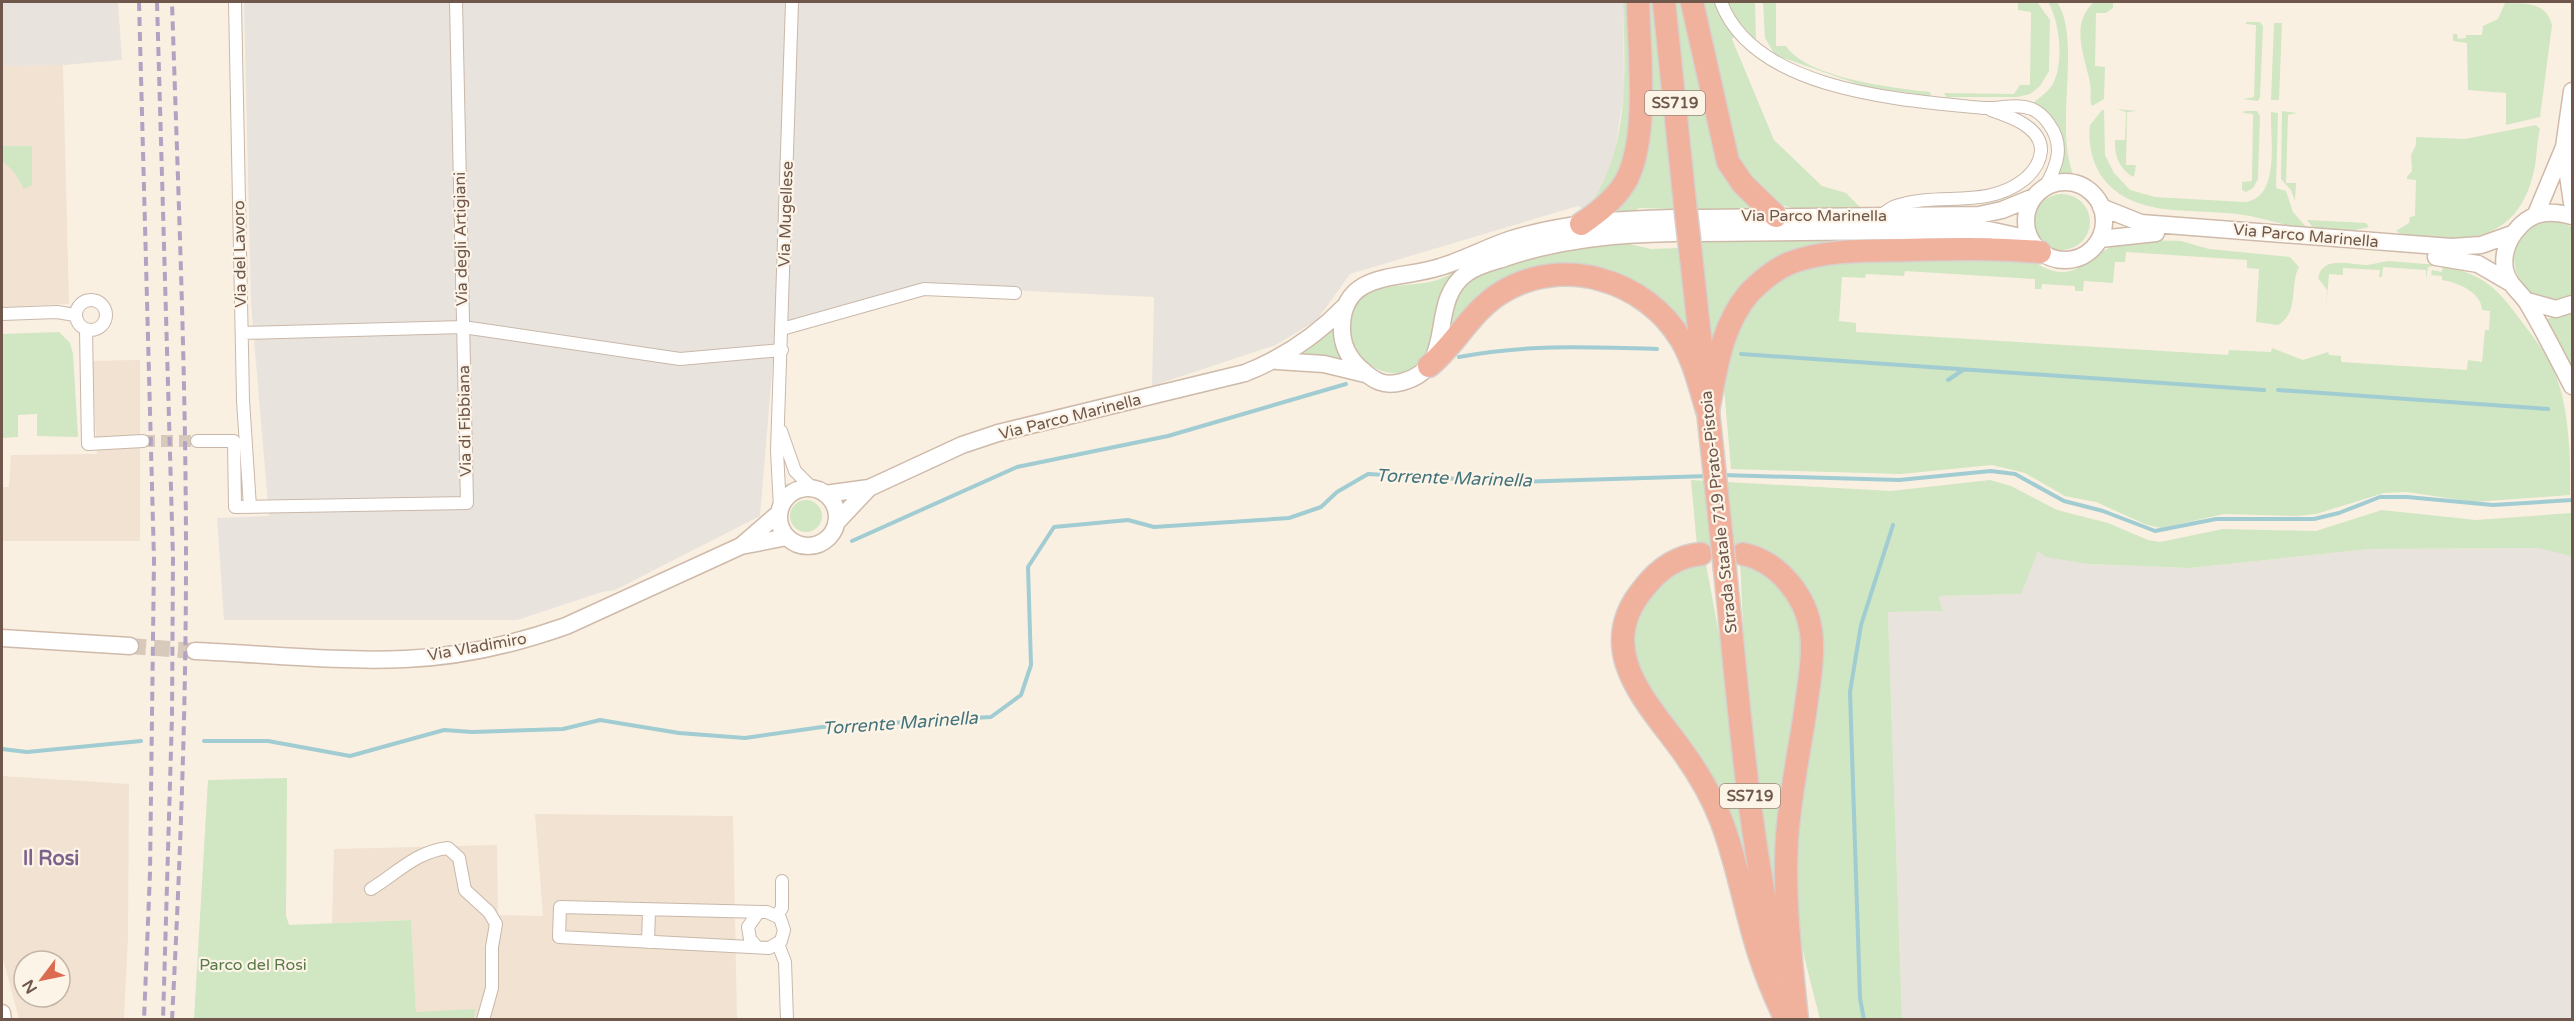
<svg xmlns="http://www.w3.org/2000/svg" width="2574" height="1021" font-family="'Varela Round',sans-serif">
<rect width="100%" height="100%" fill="#faf0e2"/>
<path fill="#f1e2d1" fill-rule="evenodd" d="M63,65l6,239 -67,3v-241z
M140,360v181h-138v-54h7l2,-32 86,-1 -5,-93z
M2,776l127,8 -1,154 -4,81h-105l-17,-64zM24,961h36v36h-36z
M535,814l198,2 4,203 -263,1 2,-10 -60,2 -5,-92 -79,3 2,-74 163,-4 1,70 45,1z"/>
<path fill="#e9e3dd" d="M2,2h116l4,58 -59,5 -61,1z
M244,2h1379l1,90 -11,72 -10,21 -17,26 -8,-5 -228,68 -33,46 -41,25 -124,41 2,-89 -236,-11 -142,39 -16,191 -145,74 -13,2 -85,28h-293l-7,-102 52,-2 -18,-212z
M2538,548l34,2v469h-670l-14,-407 55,-1 -6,-15 83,-2 18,-43 50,13 102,4 180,-19z"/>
<path fill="#d1e6c2" d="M1623,2h8l2,116 -17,68 -30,25c45,-61 39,-138 37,-209z
M1643,2h11l20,207 -35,-1 -7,4 -24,2 13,-15z
M1675,2h10l68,207 -55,3z
M1697,2h17l10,22 10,12 -2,3 42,101 48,46 24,7 14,14 -60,3 -18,-5 -15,-8 -34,-34z
M1727,2h28l1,39 -18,-20z
M1763,2h13v44h10c21,32 107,42 144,46l1,4 -65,-9 -91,-32 -10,-17z
M2018,2h19l13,18 -1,51 -9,15 -10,8 -13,3h-71l-2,-4 70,1 6,-9h10l1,-73 -13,-2z
M2048,2h9c25,38 -3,122 16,172l-16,-1 -8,-58 -16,-12c7,-6 15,-11 20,-19 11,-22 7,-62 -5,-82z
M2094,2h19v6l-7,5h-10l-1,53 10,1 -1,32 -12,7c-3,-7 0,-15 -2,-23 -5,-27 -21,-58 4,-81z
M2505,3c20,1 41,-2 47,22l-12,92 -34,8v-32l-38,-3 -1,-47 -14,-2v-7h4l1,5 8,-1v-3h16l1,-9 15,-7z
M2246,22h14l3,4 -3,71 -2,4 -15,-2 11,-2 2,-72 -10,-1z
M2274,23h8l-3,77h-8z
M2117,109l20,2 -10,1 -1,53h10l-2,12c-14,-7 -20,-21 -19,-37h10l1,-28z
M2102,110h2l1,45 9,18 16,17 25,7 89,5c37,-3 26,-63 27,-90l7,1 -2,75 10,3 7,21 16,18c-24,-4 -47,-13 -72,-16 -48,-6 -107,5 -137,-40 -9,-15 -12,-33 -10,-49z
M2244,111h13l3,5 -2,63 -5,9 -7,4 -4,-2v-8l10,-1 1,-67 -10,-1z
M2282,111l15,2 -9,2 -2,68h10l-1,18 -4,-11 -10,-11z
M2536,125l4,4c-3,12 -3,24 -5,37 -9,47 -35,74 -85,72 -17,0 -40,1 -54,-7l13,-8 1,-6 5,-1 1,-36 -9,-1v-2l5,-6 -1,-16 5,-10v-8l49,2z
M2,146h30v39l-8,4 -10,-17 -12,-12z
M2034 222a28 28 0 1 1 56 0a28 28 0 1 1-56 0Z
M2307,220l59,3 3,4 -28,6 -26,-3z
M2556,221l16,6v67c-51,33 -92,-68 -16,-73z
M1878,239l-68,12 -96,86 -3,-2 -10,-93z
M2146,240l35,1 28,8 81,8 9,10c-10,18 1,45 -21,58l-22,-3 3,-53 -12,-1v-8l-121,-8 -1,10h-10l-2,21 -29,-2 -1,10h-8v-5l-33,-2 -1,5h-6v-10l-130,-8 -1,5 -38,-2 -1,4 -23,-1 -3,44 17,2v9l372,23 1,-5 42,2 1,-4 31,12 25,-8 1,3 12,1v6l126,8 1,-10 14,2 3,-32h4l1,-19 -8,-1c0,-17 -24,-28 -40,-30v-4l-11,-1 1,-5 10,2 1,-6c42,9 54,22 79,56 13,17 26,34 34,54 13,33 15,83 14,119l-96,7 -67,-10 -23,1 -68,21 -20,2 -72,-2 -63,14 -14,-3 -51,-23 -31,-6 -40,-23 -33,-8 -91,9 -170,-5 -8,-93 6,-36 35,-52 53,-26 212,-3c47,31 51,-1 89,-15 9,-3 19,-3 28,-4z
M1621,242l30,7 29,-1 9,83 -119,-64 -117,62 -6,-1 6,-27 17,-22 11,-6 62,-19z
M2388,261l51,4 -11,2 -2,13v-10l-43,-3 -1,10h-3l1,-7 -37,-2v7l-14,-1 -3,34 1,-18 -9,-12c5,-24 33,-12 50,-13 7,-1 13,-3 20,-4z
M1463,267c-8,11 -18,22 -24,33 -12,25 3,69 -41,73 -35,3 -67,-45 -38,-73 18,-18 51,-13 74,-19 11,-3 20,-9 29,-14z
M2572,314v58l-26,-53z
M1336,321l10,42 -55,-7z
M59,332l11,11 3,11 5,83 -41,-1v-22l-19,1v22l-16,1v-104z
M1691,480l200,11 99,-11 21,6 46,24 51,13 40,17 12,2 63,-13 93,2 66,-21 94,10 95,-7 1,43 -34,-8 -168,1 -180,19 -102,-4 -42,-7 -8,-6 -17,43 -83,2 5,15 -55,1 14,407h-82c-12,-48 -26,-95 -28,-145l27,-238 -67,-87 -31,-5 -24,2z
M790 516a16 16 0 1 1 32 0a16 16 0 1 1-32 0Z
M1705,559l16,86 38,281 -12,-37 -108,-209 -7,-51 26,-48z
M1740,560l43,27 22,50 -27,275 -17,-102 -16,-144z
M287,778l-1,138 3,9 122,-5 5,92 60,-3 -2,10h-280l14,-239z"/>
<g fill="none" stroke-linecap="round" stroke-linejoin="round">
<path stroke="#a0ccd2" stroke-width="4" d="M1741,354l523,36
M1459,357c66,-13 131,-10 198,-8
M1948,380l15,-10
M2278,390l270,19
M1722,475l177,5 92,-9 24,3 49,27 39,10 52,20 61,-12h98l25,-6 41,-16h27l86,8 79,-5
M852,541l165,-74 151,-31 178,-52
M204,741h64l82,15 94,-26 28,2 91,-3 37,-9 79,13 66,5 77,-11 169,-10 30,-22 10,-30 -3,-98 26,-40 74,-7 26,7 135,-9 32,-11 16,-15 31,-18 145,8 196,-6
M2,749l25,3 114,-11
M1864,1020l-4,-22 -10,-306 11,-67 32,-100"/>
<path stroke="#d7cabc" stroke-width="12" stroke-dasharray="12 6" stroke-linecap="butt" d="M143,441h54"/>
<path stroke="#d7cabc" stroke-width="16" stroke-dasharray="16 8" stroke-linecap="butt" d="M130,646l65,5"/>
<g stroke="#c9b8aa" stroke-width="14">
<path id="street" d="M235,2l8,398 7,107
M1721,2c33,89 181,98 262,106 17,1 32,-5 49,1 7,3 13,9 17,15 16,22 8,42 -4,63
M1880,216c5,-3 10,-8 16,-10 44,-15 90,4 129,-27 8,-7 15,-16 16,-28 1,-24 -32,-35 -50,-41
M76 315a15 15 0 1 1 30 0a15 15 0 1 1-30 0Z
M2,314l55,-2 18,3
M782,329l142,-40 91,4
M86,330l2,114 55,-3
M242,333l221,-6 217,32 102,-9
M781,431l14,40 17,17
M197,441h37l1,66 232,-4 -11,-501
M780,508l-3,-57 15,-449
M371,889c26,-16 46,-38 77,-41l11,10 6,32 24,22 7,12 -4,23v41l-9,32
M560,907l207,5 13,6 4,12 -3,11 -12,7 -210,-11z
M777,915l5,-7v-27
M648,942l1,-31
M778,944l7,18 2,58
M756,946l-6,-7 -2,-12 9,-13"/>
</g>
<g stroke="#cfbaaa" stroke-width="19">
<path id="secondary" d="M2564,147l8,-56
M2026 221a39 39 0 1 1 78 0a39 39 0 1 1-78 0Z
M2101,207l40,16 310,24 30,-2 31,-11
M2536,214l28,-67 8,56
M2572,216c-18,-5 -36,-6 -51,9 -12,12 -19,27 -16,45 4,16 16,22 23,34 16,27 30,55 44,82
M1673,218c-54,1 -109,5 -161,21 -25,8 -48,21 -72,28 -39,13 -96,3 -98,58 -1,18 6,33 19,44 13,12 23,18 41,13 58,-15 23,-79 65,-109 11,-8 25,-11 38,-15 55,-19 112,-24 170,-25
M1699,218l280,-3 23,-5 32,-13
M1701,233l288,-3 41,9
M2100,239l56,-6
M2436,257l42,7 31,18
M2527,301l29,8 16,-5
M1277,361l47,3 41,10
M779 517a29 29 0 1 1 58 0a29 29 0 1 1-58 0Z
M825,494l44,-6 93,-43 36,-12 247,-60c38,-15 71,-37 100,-67
M836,523l33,-35
M741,546l38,-33
M2,638l128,8
M195,651c70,3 141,11 210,8 55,-2 110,-15 161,-33l175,-80 46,-9
M2,1013l1,7"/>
</g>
<g stroke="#d7d0cd" stroke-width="25">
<path id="highway" d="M1664,2l21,202
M1692,2l36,160 15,22 33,32
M1581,224c18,-12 36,-26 46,-45 22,-44 12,-127 11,-177
M1691,256l13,118
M1429,366c26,-21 41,-53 70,-72 61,-40 147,-15 183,47 12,21 18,46 25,69
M1708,411c8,-41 13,-86 42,-119 11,-11 25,-23 40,-29 37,-14 80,-12 118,-13 44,-1 88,-2 132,2
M1701,554c-24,2 -43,16 -57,34 -51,61 2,113 37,161 16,22 30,45 40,71 17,44 24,91 39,136 7,22 16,43 26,64
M1743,554c35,7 63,42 68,77 3,22 -1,46 -4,68 -6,46 -17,93 -20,139 -4,61 4,121 10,182
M1725,570c14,133 23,270 55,401"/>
</g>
<use href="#street" stroke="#fff" stroke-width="12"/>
<use href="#secondary" stroke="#fff" stroke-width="16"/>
<use href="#highway" stroke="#f0b19d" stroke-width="22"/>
<path stroke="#b3a2c2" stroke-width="4" stroke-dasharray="9 6" stroke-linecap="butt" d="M139,2l15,558 -4,313 -6,147
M157,2l16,556 -1,158 -9,304
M172,1020c8,-154 14,-307 14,-461 0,-186 -8,-372 -14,-557"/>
<g stroke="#d7d0cd" stroke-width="25" stroke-linecap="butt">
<path id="highway-bridge" d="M1685,204l6,52
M1708,411l17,159"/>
</g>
<use href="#highway-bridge" stroke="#f0b19d" stroke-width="22"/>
</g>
<g text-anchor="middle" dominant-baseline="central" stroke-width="4.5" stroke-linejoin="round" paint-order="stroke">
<g fill="#fdf4e8" stroke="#9a867a" stroke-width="1.5">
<rect x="1645" y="91" width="60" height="24" rx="4.5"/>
<rect x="1720" y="784" width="60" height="24" rx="4.5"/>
</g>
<g font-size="15" font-weight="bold" fill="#6f574b">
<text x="1675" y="103">SS719</text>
<text x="1750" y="796">SS719</text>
</g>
<g font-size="16" fill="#6f574b" stroke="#fdf4e8">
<text transform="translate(786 214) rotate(-88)">Via Mugellese</text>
<text x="1814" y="216">Via Parco Marinella</text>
<text transform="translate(2306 236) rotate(5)">Via Parco Marinella</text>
<text transform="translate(461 239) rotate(-91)">Via degli Artigiani</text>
<text transform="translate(240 254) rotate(-91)">Via del Lavoro</text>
<text transform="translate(1070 417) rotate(-14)">Via Parco Marinella</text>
<text transform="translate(465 421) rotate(-91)">Via di Fibbiana</text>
<text transform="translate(1719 512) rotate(-96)">Strada Statale 719 Prato-Pistoia</text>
<text transform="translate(477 647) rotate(-10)">Via Vladimiro</text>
</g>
<g font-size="16" fill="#577a47" stroke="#fdf4e8">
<text x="253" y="965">Parco del Rosi</text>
</g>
<g font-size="18" font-style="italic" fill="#43737b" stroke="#fdf4e8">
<text transform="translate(1454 478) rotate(2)">Torrente Marinella</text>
<text transform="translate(900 723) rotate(-4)">Torrente Marinella</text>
</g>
<g font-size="20" font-weight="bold" fill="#7d638c" stroke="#fdf4e8">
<text x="51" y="859">Il Rosi</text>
</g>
</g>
<rect width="2574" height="1021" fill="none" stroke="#6f574b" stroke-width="6"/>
<g transform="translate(42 979) rotate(238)"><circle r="28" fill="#fdf4e8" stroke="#c4b5a9" stroke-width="1.5"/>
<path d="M0-4.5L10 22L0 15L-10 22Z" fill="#db6c50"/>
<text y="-9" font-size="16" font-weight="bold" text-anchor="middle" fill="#6f574b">N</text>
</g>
</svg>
